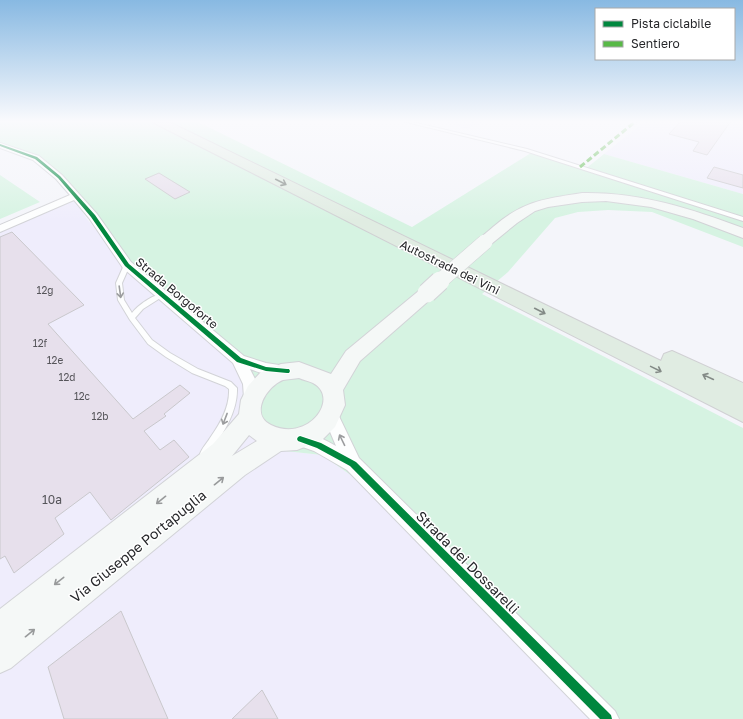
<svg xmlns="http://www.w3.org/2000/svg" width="743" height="719" font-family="'Golos Text',sans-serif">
<rect width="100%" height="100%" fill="#f4f5fa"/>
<path fill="#efedfc" d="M445,121h40l-20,8z
M645,121h98v73l-139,-40z
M74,197l12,21 40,48 88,71 32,45 39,69 37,4 50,35 228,229h-600v-490z"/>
<path fill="#d6f3e2" d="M0,121h196l216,106 119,-74 53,17 20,-16 139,40v53l-91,-35 -44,-2 -30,2 -23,6 -47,54 -26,22 261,134v291h-143l-228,-229 -50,-35 -37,-4 -32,-15 -7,-54 -32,-45 -88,-71 -52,-69 -39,-39 -35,-13z
M0,175l40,27 -40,17z"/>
<path fill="#e7e0ec" stroke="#c9c8cc" d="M681,121h50l-24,34 -14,-4 6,-9 -30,-8z
M714,167l29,8v13l-36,-10z
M159,173l31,19 -15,7 -30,-20z
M12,232l72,73 -36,19 85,95 47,-34 10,8 -26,21 2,2 -22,15 16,19 14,-10 15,17 -78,63 -21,-28 -35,26 9,16 -50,39 -9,-17 -5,3v-322z
M121,611l47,108h-104l-16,-52z
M262,690l16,29h-46z"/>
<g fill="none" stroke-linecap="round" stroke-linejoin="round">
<g stroke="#d2d3d7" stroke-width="2">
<path id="lane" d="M402,121h6l119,28 216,68v4l-218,-70z
M127,263l3,2 -8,18 2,17 8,13c6,-8 23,-20 32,-19l1,1 -22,14 -8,9 17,22 18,13 28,16 33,13 6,6c1,25 -16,49 -30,69l-3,1 -3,-1 -1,-3c2,-6 7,-11 10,-16 10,-14 20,-31 19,-49l-4,-3 -33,-13 -26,-16 -18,-13 -18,-24 -12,-20 -2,-17 8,-18z"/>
</g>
<g stroke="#d2d3d7" stroke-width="2">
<path id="street" d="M0,143l39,13 23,19 35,39 34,48 113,94 22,7 26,4 2,4 -2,4c-13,4 -29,-1 -42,-6 5,10 13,23 7,33l-5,2 -5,-2 -3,-4 -1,-14 -10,-21 -110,-95 -34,-50 -15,-18 -74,32v-7l70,-30 -14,-16 -23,-19 -33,-12z
M331,408l5,2 23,48 256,253 4,8h-29l-243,-249 -33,-19 -20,-7 -2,-5 2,-5c13,-5 31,6 42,12l-13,-31 3,-5z"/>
</g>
<g stroke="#d2d3d7" stroke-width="2">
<path id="secondary" d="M582,193c58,-1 107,15 161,35v10l-50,-19 -42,-12 -45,-6 -24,1 -34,5 -13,4 -18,12 -27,22 -5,2 -5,-2 -3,-3c4,-6 11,-10 16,-15 30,-26 51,-28 89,-34z
M427,287l6,2 3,4 -3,4 -73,64 -17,29 2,15 -10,22 -13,13 -25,10 -16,1 -36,24 -234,193 -11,5v-64l213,-165 26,-30 2,-14 7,-14 12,-13 21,-9 18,-2 32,12 15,-23 75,-62zM299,378c4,2 10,3 14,5 28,15 -5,60 -42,42 -22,-11 -4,-39 12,-45 5,-1 11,-1 16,-2zM249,435l8,6 -25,15z"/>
</g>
<g stroke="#d0d0d3" stroke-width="2">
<path id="highway" d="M152,121h15l494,240 3,-7 8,-3 71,32v39l-589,-299z"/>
</g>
<use href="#lane" fill="#fdfefe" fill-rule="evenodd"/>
<use href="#street" fill="#fdfefe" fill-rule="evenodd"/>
<use href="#secondary" fill="#f5f8f7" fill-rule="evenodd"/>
<use href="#highway" fill="#e0ece2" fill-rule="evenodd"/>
<g stroke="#d2d3d7" stroke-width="16" stroke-linecap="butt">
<path id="secondary-bridge-far1" d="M439,282l46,-40"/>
</g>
<g stroke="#d2d3d7" stroke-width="21" stroke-linecap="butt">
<path id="secondary-bridge" d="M427,293l13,-12"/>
</g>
<use href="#secondary-bridge-far1" stroke="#f5f8f7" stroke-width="15"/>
<use href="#secondary-bridge" stroke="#f5f8f7" stroke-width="19"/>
<path stroke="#58b947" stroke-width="3" stroke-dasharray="6 3" stroke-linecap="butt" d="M580,167l56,-46"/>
<g stroke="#fff" stroke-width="2">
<path id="cycleway" d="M0,144l37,13 23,19 35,39 34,49 112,94 25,9 21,2h2l1,2 -1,2h-2l-21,-2 -29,-9 -112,-96 -34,-49 -33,-39 -23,-19 -35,-13z
M300,436l21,7 35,19 255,253 1,4h-12l-250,-253 -33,-18 -19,-7 -1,-2 1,-2z"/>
</g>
<use href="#cycleway" fill="#00873e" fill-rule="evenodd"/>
</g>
<defs><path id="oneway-shaft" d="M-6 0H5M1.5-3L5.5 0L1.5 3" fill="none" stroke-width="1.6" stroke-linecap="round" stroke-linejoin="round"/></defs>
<g stroke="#838a86">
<use href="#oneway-shaft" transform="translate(281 182) rotate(27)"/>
<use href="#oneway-shaft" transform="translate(540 311) rotate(27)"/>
<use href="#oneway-shaft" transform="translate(656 369) rotate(26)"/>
<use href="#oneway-shaft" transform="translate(708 377) rotate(-155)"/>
</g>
<g stroke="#9c9d9f">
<use href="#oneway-shaft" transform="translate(120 292) rotate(82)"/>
<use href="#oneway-shaft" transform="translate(225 419) rotate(111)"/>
<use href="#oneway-shaft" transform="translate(342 440) rotate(-116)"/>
</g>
<g stroke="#989a9b">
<use href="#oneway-shaft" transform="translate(219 481) rotate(-39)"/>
<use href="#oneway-shaft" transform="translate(161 500) rotate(141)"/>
<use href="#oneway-shaft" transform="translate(59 581) rotate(142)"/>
<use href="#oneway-shaft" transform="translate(30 633) rotate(-39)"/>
</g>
<linearGradient id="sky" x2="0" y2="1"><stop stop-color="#88b9e2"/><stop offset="0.55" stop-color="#fafafd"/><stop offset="1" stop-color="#fafafd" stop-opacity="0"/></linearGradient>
<rect width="743" height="221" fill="url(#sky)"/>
<g text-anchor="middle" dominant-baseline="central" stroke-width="3" stroke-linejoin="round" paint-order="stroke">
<g font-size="10" fill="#56555a">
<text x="45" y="290">12g</text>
<text x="40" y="343">12f</text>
<text x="55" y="360">12e</text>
<text x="67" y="377">12d</text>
<text x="82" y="396">12c</text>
<text x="100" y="416">12b</text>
</g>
<g font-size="12" fill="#26272a" stroke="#fff">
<text transform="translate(450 267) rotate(26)">Autostrada dei Vini</text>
<text transform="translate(177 293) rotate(40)">Strada Borgoforte</text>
</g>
<g font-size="12" fill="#56555a">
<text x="52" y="499">10a</text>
</g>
<g font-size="14" fill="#26272a" stroke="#fff">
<text transform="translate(138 546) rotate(-39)">Via Giuseppe Portapuglia</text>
<text transform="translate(468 562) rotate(45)">Strada dei Dossarelli</text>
</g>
</g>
<rect x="595" y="8" width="140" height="52" fill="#ffffff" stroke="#a8a9aa"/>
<rect x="603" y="21" width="20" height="6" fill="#00873e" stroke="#a8a9aa"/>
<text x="631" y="28" font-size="12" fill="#26272a">Pista ciclabile</text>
<rect x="603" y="41" width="20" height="6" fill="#58b947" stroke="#a8a9aa"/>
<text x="631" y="48" font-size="12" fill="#26272a">Sentiero</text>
</svg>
